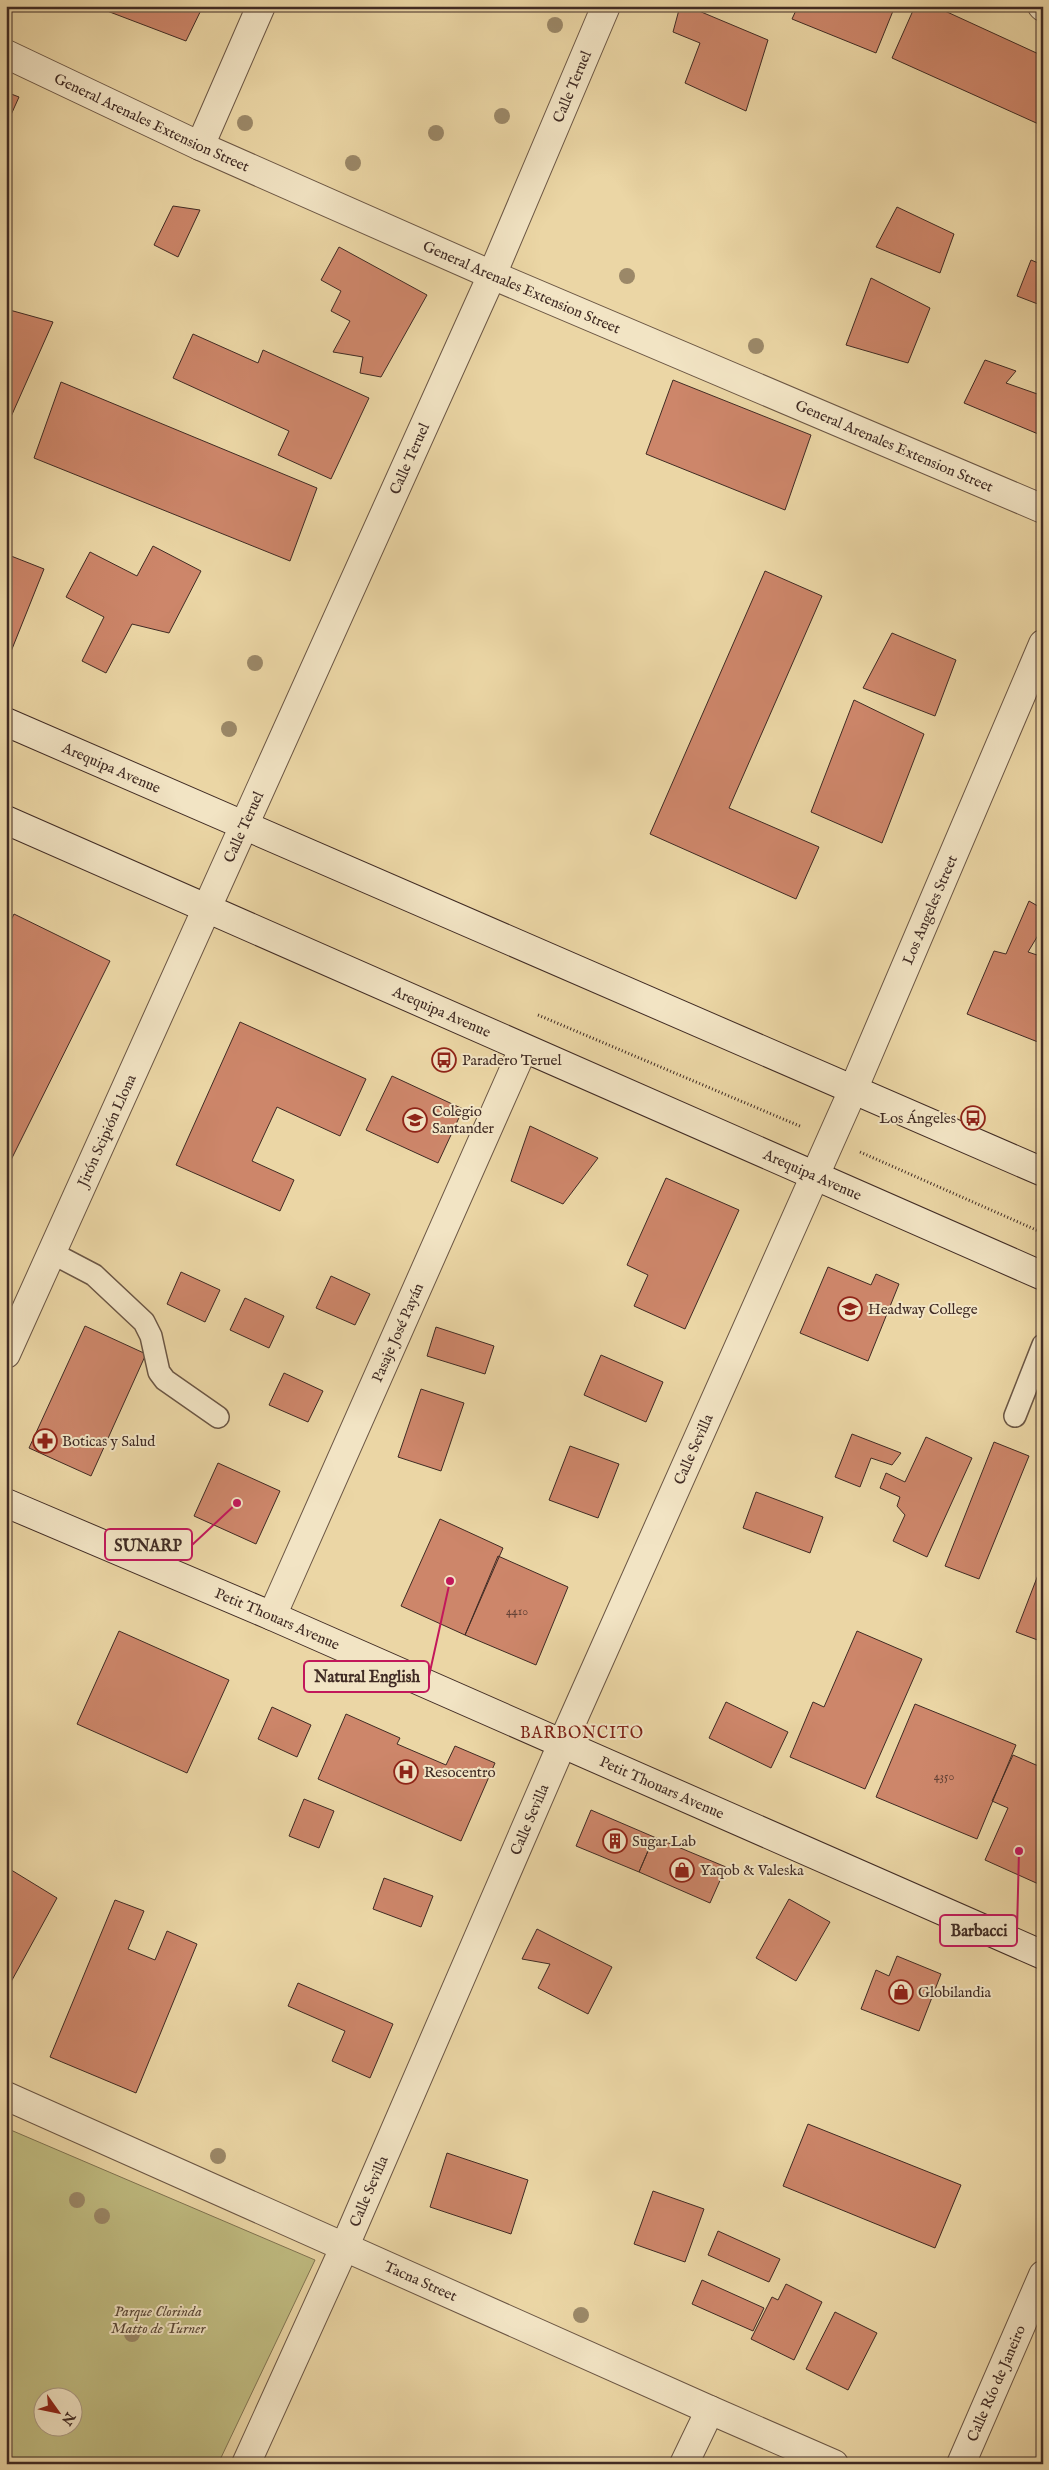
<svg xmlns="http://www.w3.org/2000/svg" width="1049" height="2470" font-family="'IM FELL English',serif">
<rect width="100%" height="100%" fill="#ebd6a5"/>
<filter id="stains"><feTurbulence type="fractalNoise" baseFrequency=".004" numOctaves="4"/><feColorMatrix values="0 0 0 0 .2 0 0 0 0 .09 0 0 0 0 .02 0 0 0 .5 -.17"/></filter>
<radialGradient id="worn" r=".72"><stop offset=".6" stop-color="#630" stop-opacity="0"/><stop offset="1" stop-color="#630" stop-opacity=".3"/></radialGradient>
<path fill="#c0bc81" stroke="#807452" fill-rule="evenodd" d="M6,2128l309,132 -97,204h-212zM42,2398h30v30h-30z"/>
<path fill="#cd866a" stroke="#402b24" d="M94,6h109l-17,35z
M680,6h7l81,34 -22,71 -61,-28 15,-40 -27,-11z
M798,6h97l-19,47 -84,-34z
M915,6h19l109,50v70l-151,-68z
M6,92l13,5 -13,29z
M173,206l27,4 -22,47 -24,-12z
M897,207l57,27 -14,39 -64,-26z
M339,247l88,48 -46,82 -21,-4 3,-16 -30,-5 17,-31 -19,-10 10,-20 -20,-11z
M1031,260l12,5v41l-26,-10z
M871,278l59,30 -22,55 -62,-18z
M6,309l47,13 -47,106z
M193,334l65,29 5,-13 106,48 -38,81 -53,-24 11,-24 -116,-53z
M985,360l31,11 -10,12 37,13v40l-79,-33z
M673,380l138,55 -26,75 -139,-56z
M61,382l256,106 -27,73 -256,-103z
M153,546l48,25 -32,62 -37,-9 -26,49 -24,-12 22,-44 -38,-20 24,-45 47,24z
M6,554l38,15 -34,85 -4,-2z
M765,571l57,25 -93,212 90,39 -23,52 -146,-65z
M892,633l64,27 -21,56 -72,-28z
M854,700l70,34 -42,109 -71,-31z
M1029,901l14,8v18l-15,25 15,5v87l-76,-30 27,-63 12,3z
M14,914l96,47 -103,207 -1,-238z
M240,1022l126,57 -26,57 -63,-29 -25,54 42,19 -14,31 -104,-46z
M392,1076l71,33 -25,54 -72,-33z
M530,1126l68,32 -35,46 -52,-23z
M666,1178l73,32 -54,119 -51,-23 14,-31 -21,-10z
M828,1267l43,18 5,-11 23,10 -31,77 -68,-28z
M181,1272l39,18 -15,32 -38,-18z
M331,1276l39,18 -15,31 -39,-17z
M245,1298l39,18 -15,32 -39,-18z
M85,1326l61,28 -55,122 -62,-28z
M436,1327l58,19 -9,28 -58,-18z
M601,1355l62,27 -17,40 -62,-27z
M284,1373l39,18 -15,31 -39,-17z
M421,1389l43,14 -23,68 -43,-14z
M852,1434l49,19 -9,12 -21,-7 -11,29 -25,-10z
M926,1437l46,21 -45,99 -34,-16 12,-26 -8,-9 3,-9 -20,-9 6,-15 19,9z
M994,1442l35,14 -50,123 -34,-13z
M570,1446l49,18 -21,54 -49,-18z
M218,1463l62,28 -24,53 -62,-28z
M756,1492l67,25 -13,36 -67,-25z
M440,1519l63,29 -38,87 -64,-29z
M498,1556l70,31 -32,78 -71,-30z
M1043,1562v80l-27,-10z
M119,1631l110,49 -42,93 -110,-49z
M857,1631l65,28 -57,130 -75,-32 23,-55 11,5z
M726,1702l62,30 -17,36 -62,-30z
M915,1704l101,41 -39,94 -101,-42z
M272,1707l39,18 -14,32 -39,-18z
M346,1714l54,24 -3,6 49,21 9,-19 40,17 -34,78 -143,-62z
M1013,1755l30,13v118l-58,-26 23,-52 -16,-7z
M304,1799l30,12 -15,37 -30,-12z
M591,1810l63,27 -15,35 -63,-26z
M654,1837l72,30 -16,36 -71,-31z
M8,1868l49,30 -51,93v-120z
M384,1878l49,18 -12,31 -48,-18z
M789,1899l41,23 -34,59 -40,-23z
M115,1900l29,11 -16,38 27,11 12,-29 30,13 -61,149 -86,-36z
M537,1929l75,38 -24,47 -50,-26 12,-24 -28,-5z
M897,1956l44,18 -22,57 -58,-22 15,-39 13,6z
M298,1983l95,41 -23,54 -38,-17 13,-30 -57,-25z
M808,2124l153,61 -26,63 -152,-62z
M447,2153l81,27 -17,54 -81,-27z
M653,2191l51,18 -19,53 -51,-18z
M718,2231l62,28 -11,23 -61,-27z
M702,2280l62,28 -11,23 -61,-27z
M786,2284l36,18 -28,58 -43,-21 21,-42 6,3z
M835,2312l42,21 -29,57 -42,-21z"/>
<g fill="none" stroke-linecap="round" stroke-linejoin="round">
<g stroke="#6b5644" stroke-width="24">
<path id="service" d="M52,1253l42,22 50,47 7,14 8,36 6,8 53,37
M1015,1416l28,-71"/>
</g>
<g stroke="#6b5644" stroke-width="30">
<g id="minor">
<path d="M1042,6l1,1"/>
<path id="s1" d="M6,54l194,92 292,129 551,234"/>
<path d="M200,146l61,-140"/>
<path id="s2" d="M6,1354l486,-1079 114,-269"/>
<path id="s3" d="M272,1616l251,-567"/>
<path id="s4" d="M6,2096l704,314 124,54"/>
<path id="s5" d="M246,2464l98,-216 218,-504 291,-654 190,-446"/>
<path d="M684,2464l26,-54"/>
<path id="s6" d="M961,2464l82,-189"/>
</g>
</g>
<g stroke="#402b24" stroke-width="30">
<g id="secondary">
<path id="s7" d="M6,722l1037,450"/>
<path id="s8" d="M6,820l1037,456"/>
<path id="s9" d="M6,1503l266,113 771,339"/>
</g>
</g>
<path stroke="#402b24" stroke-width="3" stroke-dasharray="1 2.5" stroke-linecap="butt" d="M538,1015l264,112
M860,1152l183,81"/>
<use href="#service" stroke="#f2e4c4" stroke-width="21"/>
<use href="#minor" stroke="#f2e4c4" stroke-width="28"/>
<use href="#secondary" stroke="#f2e4c4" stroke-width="28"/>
</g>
<g fill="#9b8868">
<circle cx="555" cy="25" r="8"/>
<circle cx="502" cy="116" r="8"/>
<circle cx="245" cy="123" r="8"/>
<circle cx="436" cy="133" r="8"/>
<circle cx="353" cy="163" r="8"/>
<circle cx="627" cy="276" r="8"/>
<circle cx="756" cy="346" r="8"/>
<circle cx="255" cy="663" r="8"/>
<circle cx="229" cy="729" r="8"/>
<circle cx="218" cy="2156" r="8"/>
<circle cx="77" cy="2200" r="8"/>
<circle cx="102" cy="2216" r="8"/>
<circle cx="581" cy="2315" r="8"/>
<circle cx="132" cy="2334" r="8"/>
</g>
<defs>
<g id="bus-ring" transform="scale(1.25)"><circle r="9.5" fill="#f2e4c4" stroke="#8f2418" stroke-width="1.5"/><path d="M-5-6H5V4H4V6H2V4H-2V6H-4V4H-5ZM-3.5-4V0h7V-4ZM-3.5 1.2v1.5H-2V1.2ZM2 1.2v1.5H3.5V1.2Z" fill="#8f2418"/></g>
<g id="school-ring" transform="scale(1.25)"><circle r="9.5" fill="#f2e4c4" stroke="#8f2418" stroke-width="1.5"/><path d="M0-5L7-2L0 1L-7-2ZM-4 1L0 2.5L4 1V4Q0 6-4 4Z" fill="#8f2418"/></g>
<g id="pharmacy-ring" transform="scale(1.25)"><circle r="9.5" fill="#f2e4c4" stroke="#8f2418" stroke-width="1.5"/><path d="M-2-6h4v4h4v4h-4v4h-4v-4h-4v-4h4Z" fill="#8f2418"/></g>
<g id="hospital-ring" transform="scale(1.25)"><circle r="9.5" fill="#f2e4c4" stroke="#8f2418" stroke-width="1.5"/><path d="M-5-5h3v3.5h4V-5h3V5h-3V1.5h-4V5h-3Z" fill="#8f2418"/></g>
<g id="building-ring" transform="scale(1.25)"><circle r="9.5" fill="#f2e4c4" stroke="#8f2418" stroke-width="1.5"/><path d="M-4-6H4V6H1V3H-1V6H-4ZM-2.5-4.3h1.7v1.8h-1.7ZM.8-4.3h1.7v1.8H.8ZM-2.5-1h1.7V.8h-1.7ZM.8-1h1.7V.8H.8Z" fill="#8f2418"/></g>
<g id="shop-ring" transform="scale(1.25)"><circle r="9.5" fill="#f2e4c4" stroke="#8f2418" stroke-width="1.5"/><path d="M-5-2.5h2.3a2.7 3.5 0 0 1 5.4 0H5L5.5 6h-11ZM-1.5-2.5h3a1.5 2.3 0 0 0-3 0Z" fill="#8f2418"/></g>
</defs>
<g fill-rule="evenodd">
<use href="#bus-ring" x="444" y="1060"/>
<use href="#bus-ring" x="973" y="1118"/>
<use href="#school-ring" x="415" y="1120"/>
<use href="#school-ring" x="850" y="1309"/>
<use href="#pharmacy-ring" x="45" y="1441"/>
<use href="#hospital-ring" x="406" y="1772"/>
<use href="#building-ring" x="615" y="1841"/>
<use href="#shop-ring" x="682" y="1870"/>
<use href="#shop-ring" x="901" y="1992"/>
</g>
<g text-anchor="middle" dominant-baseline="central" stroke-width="4" stroke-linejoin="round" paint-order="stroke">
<g font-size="12" fill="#634236">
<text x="517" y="1611">4410</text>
<text x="944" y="1776">4350</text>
</g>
<g font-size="15" fill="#402b24" stroke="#f2e4c4">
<text stroke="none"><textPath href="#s2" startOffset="1388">Calle Teruel</textPath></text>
<text stroke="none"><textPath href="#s1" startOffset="161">General Arenales Extension Street</textPath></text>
<text stroke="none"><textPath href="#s1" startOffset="566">General Arenales Extension Street</textPath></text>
<text stroke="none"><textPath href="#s1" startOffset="971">General Arenales Extension Street</textPath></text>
<text stroke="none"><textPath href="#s2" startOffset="982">Calle Teruel</textPath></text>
<text stroke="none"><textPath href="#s7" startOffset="115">Arequipa Avenue</textPath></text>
<text stroke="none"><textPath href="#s2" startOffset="578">Calle Teruel</textPath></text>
<text stroke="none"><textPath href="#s5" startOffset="1698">Los Angeles Street</textPath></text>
<text stroke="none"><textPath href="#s8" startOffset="476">Arequipa Avenue</textPath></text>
<text stroke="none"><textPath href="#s2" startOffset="245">Jirón Scipión Llona</textPath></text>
<text stroke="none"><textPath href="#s8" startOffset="881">Arequipa Avenue</textPath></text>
<text stroke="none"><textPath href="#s3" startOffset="310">Pasaje José Payán</textPath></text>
<text stroke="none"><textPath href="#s5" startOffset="1109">Calle Sevilla</textPath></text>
<text stroke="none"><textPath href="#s9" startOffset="295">Petit Thouars Avenue</textPath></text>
<text stroke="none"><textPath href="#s9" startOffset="715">Petit Thouars Avenue</textPath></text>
<text stroke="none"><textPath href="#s5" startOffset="704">Calle Sevilla</textPath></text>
<text stroke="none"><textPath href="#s5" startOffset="299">Calle Sevilla</textPath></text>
<text stroke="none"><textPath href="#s4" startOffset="454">Tacna Street</textPath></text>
<text stroke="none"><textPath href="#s6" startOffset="88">Calle Río de Janeiro</textPath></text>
</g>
<g font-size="15" fill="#402b24" stroke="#f2e4c4" text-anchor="start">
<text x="462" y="1060">Paradero Teruel</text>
<text x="432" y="1111">Colegio<tspan x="432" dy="17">Santander</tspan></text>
<text x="956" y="1118" text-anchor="end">Los Ángeles</text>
<text x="868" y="1309">Headway College</text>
<text x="62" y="1441">Boticas y Salud</text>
<text x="424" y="1772">Resocentro</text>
<text x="632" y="1841">Sugar Lab</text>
<text x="700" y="1870">Yaqob &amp; Valeska</text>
<text x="918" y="1992">Globilandia</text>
</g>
<g font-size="15" font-style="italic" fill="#5a4837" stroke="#f2e4c4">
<text x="158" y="2311">Parque Clorinda<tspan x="158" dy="17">Matto de Turner</tspan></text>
</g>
<g font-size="16" letter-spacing="1" fill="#7a1f14" stroke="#f2e4c4">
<text x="582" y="1734">BARBONCITO</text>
</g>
</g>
<path fill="none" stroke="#c2185b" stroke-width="2" d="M237 1503L192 1545M450 1581L429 1676M1019 1851L1017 1930"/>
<g fill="#c2185b" stroke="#f2e4c4" stroke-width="2">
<circle cx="237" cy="1503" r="5"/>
<circle cx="450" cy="1581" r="5"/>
<circle cx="1019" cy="1851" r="5"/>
</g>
<g fill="#f2e4c4" stroke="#c2185b" stroke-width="2">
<rect x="105" y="1529" width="87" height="31" rx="5"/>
<rect x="304" y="1661" width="125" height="31" rx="5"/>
<rect x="940" y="1915" width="77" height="31" rx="5"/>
</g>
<g font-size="16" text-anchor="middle" font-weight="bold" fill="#402b24">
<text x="148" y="1551">SUNARP</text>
<text x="367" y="1682">Natural English</text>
<text x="979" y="1936">Barbacci</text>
</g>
<rect width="1049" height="2470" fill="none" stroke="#ebd6a5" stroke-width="25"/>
<rect x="8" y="8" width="1034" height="2455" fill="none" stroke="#402b24" stroke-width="2.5"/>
<rect x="12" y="12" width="1024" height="2445" fill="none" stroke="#402b24"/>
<g transform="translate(58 2412) rotate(123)"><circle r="24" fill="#f2e4c4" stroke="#ab9a84"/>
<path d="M0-4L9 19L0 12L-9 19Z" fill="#8f2418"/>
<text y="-8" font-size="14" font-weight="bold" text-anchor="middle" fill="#402b24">N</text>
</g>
<rect width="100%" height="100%" filter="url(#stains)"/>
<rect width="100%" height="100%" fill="url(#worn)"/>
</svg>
